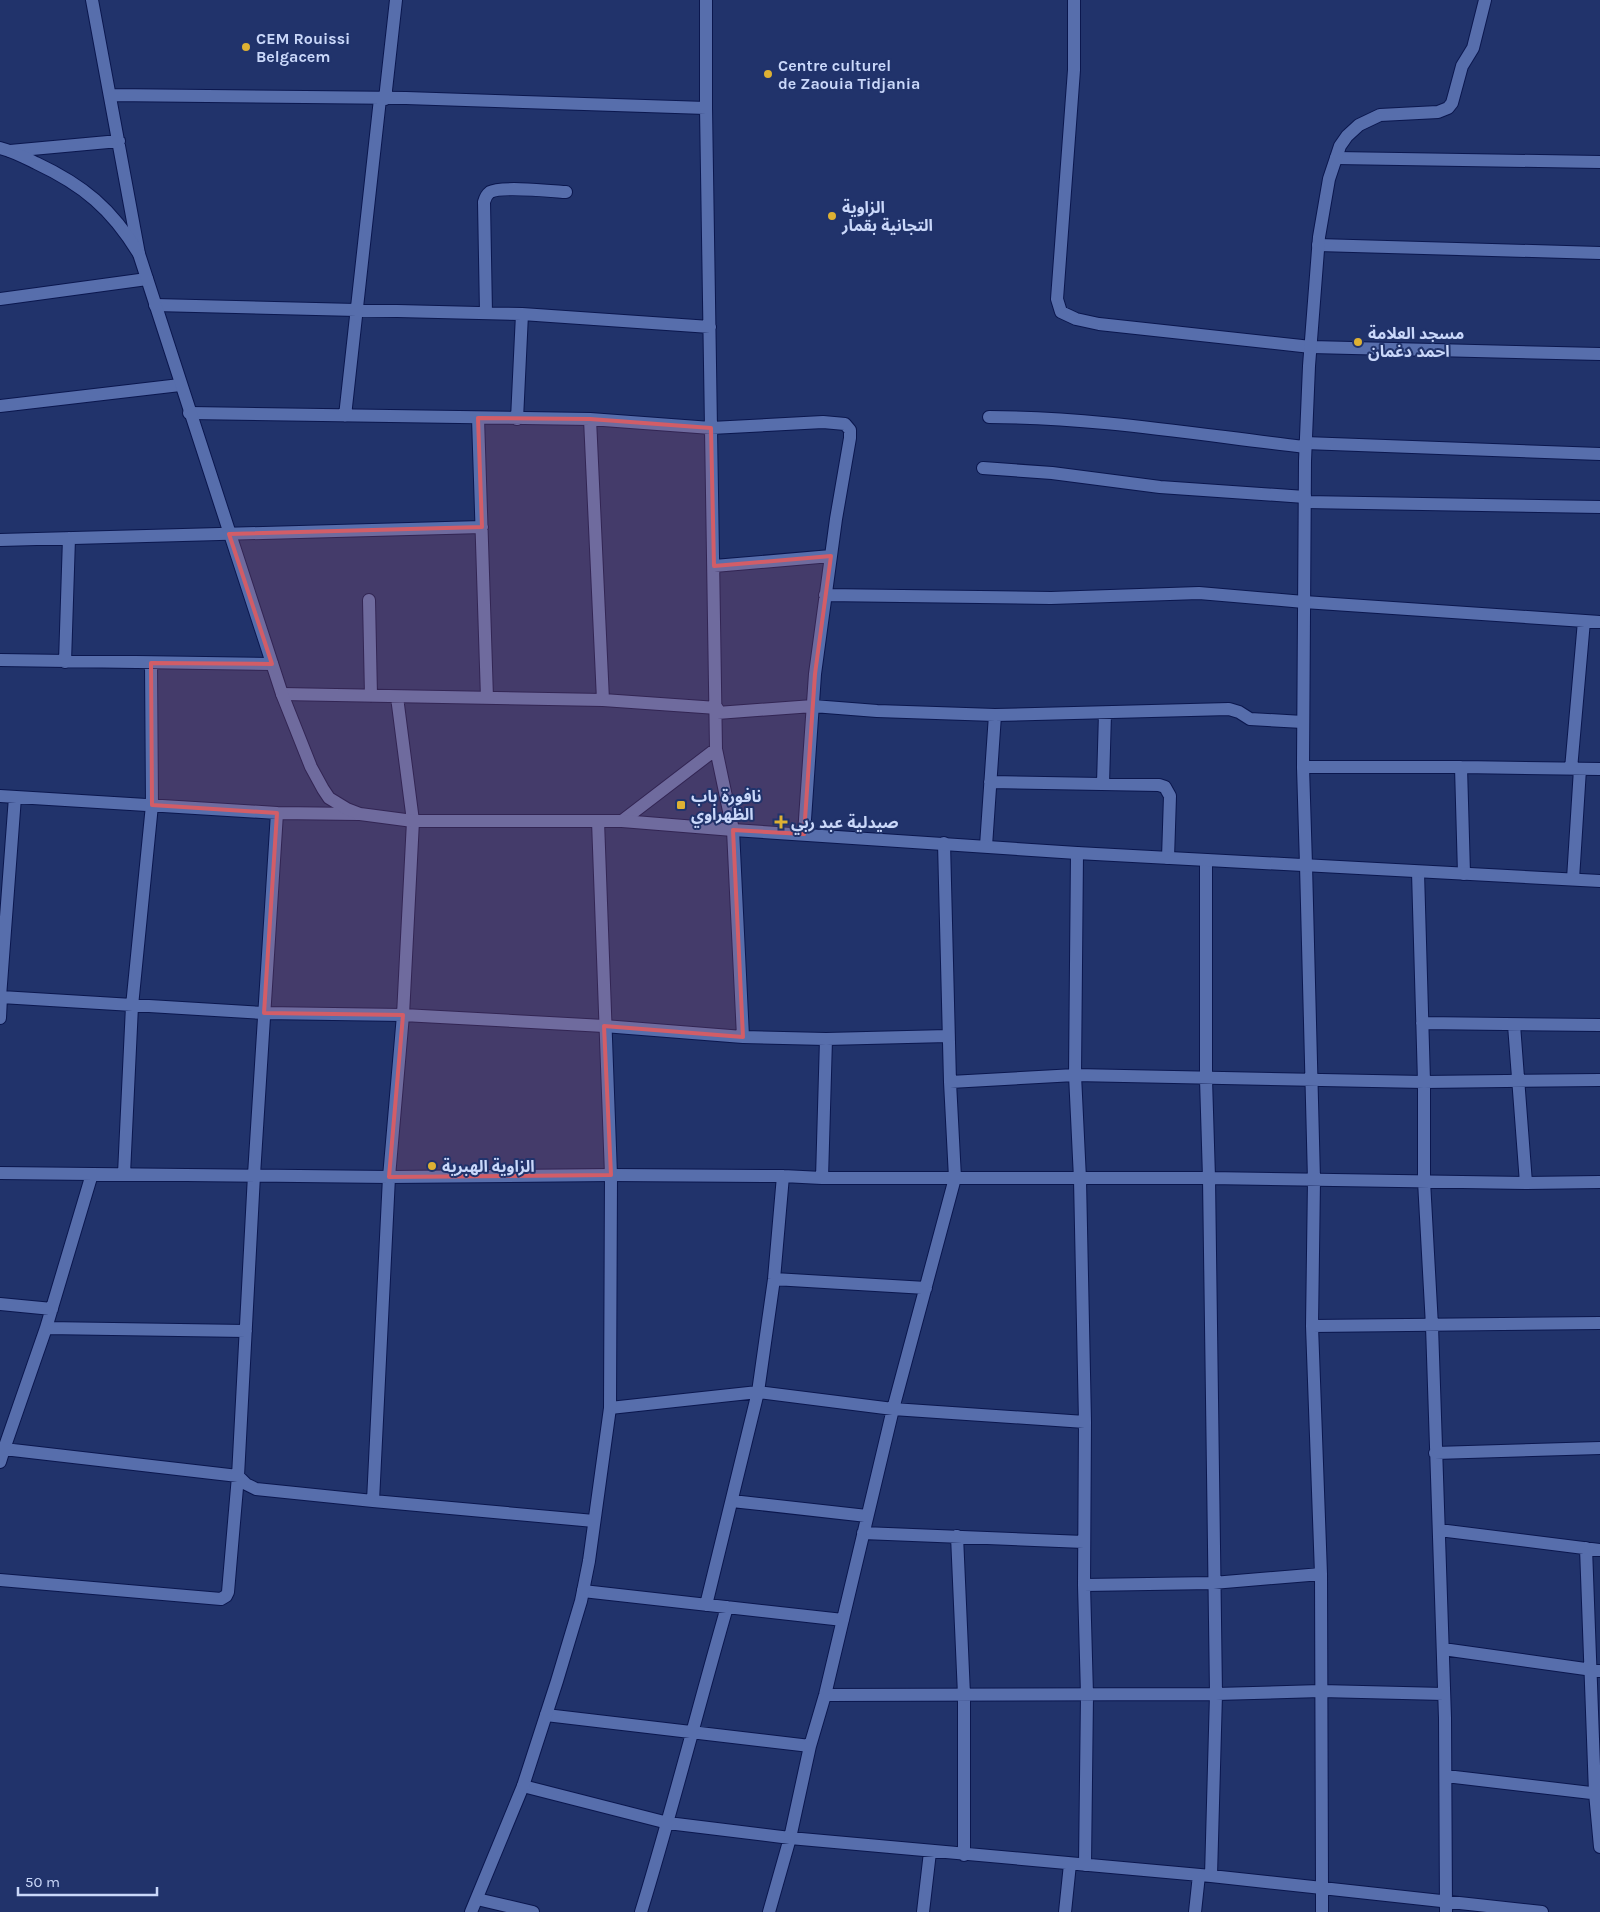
<svg xmlns="http://www.w3.org/2000/svg" width="1600" height="1912" font-family="Karla,'Noto Sans Arabic',sans-serif">
<rect width="100%" height="100%" fill="#21336b"/>
<g fill="none" stroke-linecap="round" stroke-linejoin="round">
<g stroke="#0b174e" stroke-width="14">
<path id="street" d="M92,0l47,254
M706,0v108l10,641 17,81 10,207
M1074,0v70l-17,229 4,13 15,7 23,5 212,23 289,7
M110,95l296,3 300,10
M385,99l11,-99
M10,151l109,-10
M1336,158l264,4
M1318,245l282,8
M0,299l147,-20
M155,305l367,9 188,13
M486,313l-2,-111c1,-4 2,-7 6,-10 11,-6 61,-1 76,0
M0,406l180,-21
M189,413l401,6 121,9 112,-6 22,2 5,6v8l-14,81 -21,155 -11,160
M345,416l35,-317
M989,417c106,0 211,18 316,30
M478,418l9,280
M517,419l5,-105
M590,419l13,281
M1305,443l295,11
M983,468l69,5 108,14 145,10
M1305,502l295,5
M0,540l482,-13
M714,566l117,-10
M825,595l226,3 148,-5 105,9 296,20
M369,600l2,96
M0,660l272,4
M65,662l4,-124
M282,694l321,6 114,8
M397,697l16,124 -10,194 -14,162 -16,324 221,20
M717,713l96,-7 64,5 118,4 -9,131
M995,715l234,-6 10,3 11,7 53,3
M1303,767h158l139,2
M1461,767l3,107
M1571,769l13,-148
M990,782l169,3 6,2 5,9 -2,62
M1103,784l2,-71
M0,796l277,17 82,1
M277,813l-23,362 -16,301 8,8 10,5 117,12
M622,821l94,-72
M944,843l6,239
M1206,860v219l3,99 7,516 -5,182
M1306,865l8,315 -2,146 9,248 1,314 220,24
M1418,872l6,210v99l8,145 13,392 1,194
M1573,879l7,-110
M0,997l15,-200
M0,1018l1,-21 263,16 139,2 201,11 139,11 83,2 122,-3
M1422,1023l178,2
M1514,1025l12,158
M0,1173l389,4 222,-2 172,1 39,2h387l317,5 74,-1
M124,1174l8,-168 20,-201 -1,-142
M822,1178l4,-139
M774,1279l152,9
M0,1304l52,5
M1312,1326l288,-3
M46,1328l200,3
M610,1408l148,-16 135,17 192,13 -5,-243 -5,-104 2,-222
M1085,1422l-1,163 129,-2 108,-9
M0,1448l4,1 -4,13
M1435,1453l165,-5
M732,1501l135,15
M1439,1530l161,20
M863,1533l221,9
M957,1536l7,159v160
M1586,1548l9,245 5,54
M0,1580l221,19 5,-3 2,-4 10,-116 -234,-27 42,-121 46,-154
M1084,1585l3,110 -2,170
M583,1591l260,29
M706,1605l52,-213 16,-113 9,-103
M1443,1649l157,22
M825,1695l391,-1 105,-3 123,3
M546,1715l264,31
M1446,1776l154,18
M523,1786l145,37 122,15 421,38 111,12v24
M477,1899l56,13
M641,1912c31,-101 57,-204 86,-305
M769,1912l21,-74 20,-92 15,-51 68,-286 62,-231 -5,-96 125,-7 349,7 176,-2
M923,1912l7,-60
M1065,1912l5,-48
M1195,1912l4,-37"/>
</g>
<g stroke="#0b174e" stroke-width="14">
<path id="secondary" d="M0,148c13,3 24,9 36,15 47,22 76,46 103,91l143,440 29,73 12,22 6,9 18,11 13,5 53,7h209l111,9 344,23 523,28
M1306,865l-3,-98 2,-306 4,-95 10,-129 10,-58 11,-33 7,-10 12,-11 21,-10 58,-3 10,-4 4,-5 10,-37 11,-18 12,-48
M471,1912l52,-126 34,-105 24,-80 8,-40 21,-153 1,-233 -13,-354"/>
</g>
<use href="#street" stroke="#576eac" stroke-width="12"/>
<use href="#secondary" stroke="#576eac" stroke-width="12"/>
</g>
<path fill="#d25d67" fill-opacity="0.2" stroke="#d25d67" stroke-width="4" stroke-linejoin="round" d="M478,418l112,1 121,9 3,138 117,-10 -16,118 -11,160 -71,-4 10,207 -139,-11 7,149 -222,2 14,-162 -139,-2 13,-200 -125,-8 -1,-142 121,1 -43,-130 253,-7z"/>
<g fill="#deb133" stroke="#21336b" stroke-width="2">
<circle cx="246" cy="47" r="5"/>
<circle cx="768" cy="74" r="5"/>
<circle cx="832" cy="216" r="5"/>
<circle cx="1358" cy="342" r="5"/>
<rect x="676" y="800" width="10" height="10" rx="2.5"/>
<path d="M778.5 814.5h5v5h5v5h-5v5h-5v-5h-5v-5h5z"/>
<circle cx="432" cy="1166" r="5"/>
</g>
<g text-anchor="middle" dominant-baseline="central" stroke-width="4" stroke-linejoin="round" paint-order="stroke">
<g font-size="16" font-weight="bold" fill="#cad8fa" stroke="#21336b" text-anchor="start">
<text x="256" y="38">CEM Rouissi<tspan x="256" dy="18">Belgacem</tspan></text>
<text x="778" y="65">Centre culturel<tspan x="778" dy="18">de Zaouia Tidjania</tspan></text>
<text x="842" y="207">الزاوية<tspan x="842" dy="18">التجانية بقمار</tspan></text>
<text x="1368" y="333">مسجد العلامة<tspan x="1368" dy="18">احمد دغمان</tspan></text>
<text x="691" y="796">نافورة باب<tspan x="691" dy="18">الظهراوي</tspan></text>
<text x="791" y="822">صيدلية عبد ربي</text>
<text x="442" y="1166">الزاوية الهبرية</text>
</g>
</g>
<path d="M18 1887v8h139v-8" fill="none" stroke="#cad8fa" stroke-width="2.5"/>
<text x="25" y="1887" font-size="15" fill="#cad8fa" stroke="#21336b" stroke-width="4" paint-order="stroke">50 m</text>
</svg>
